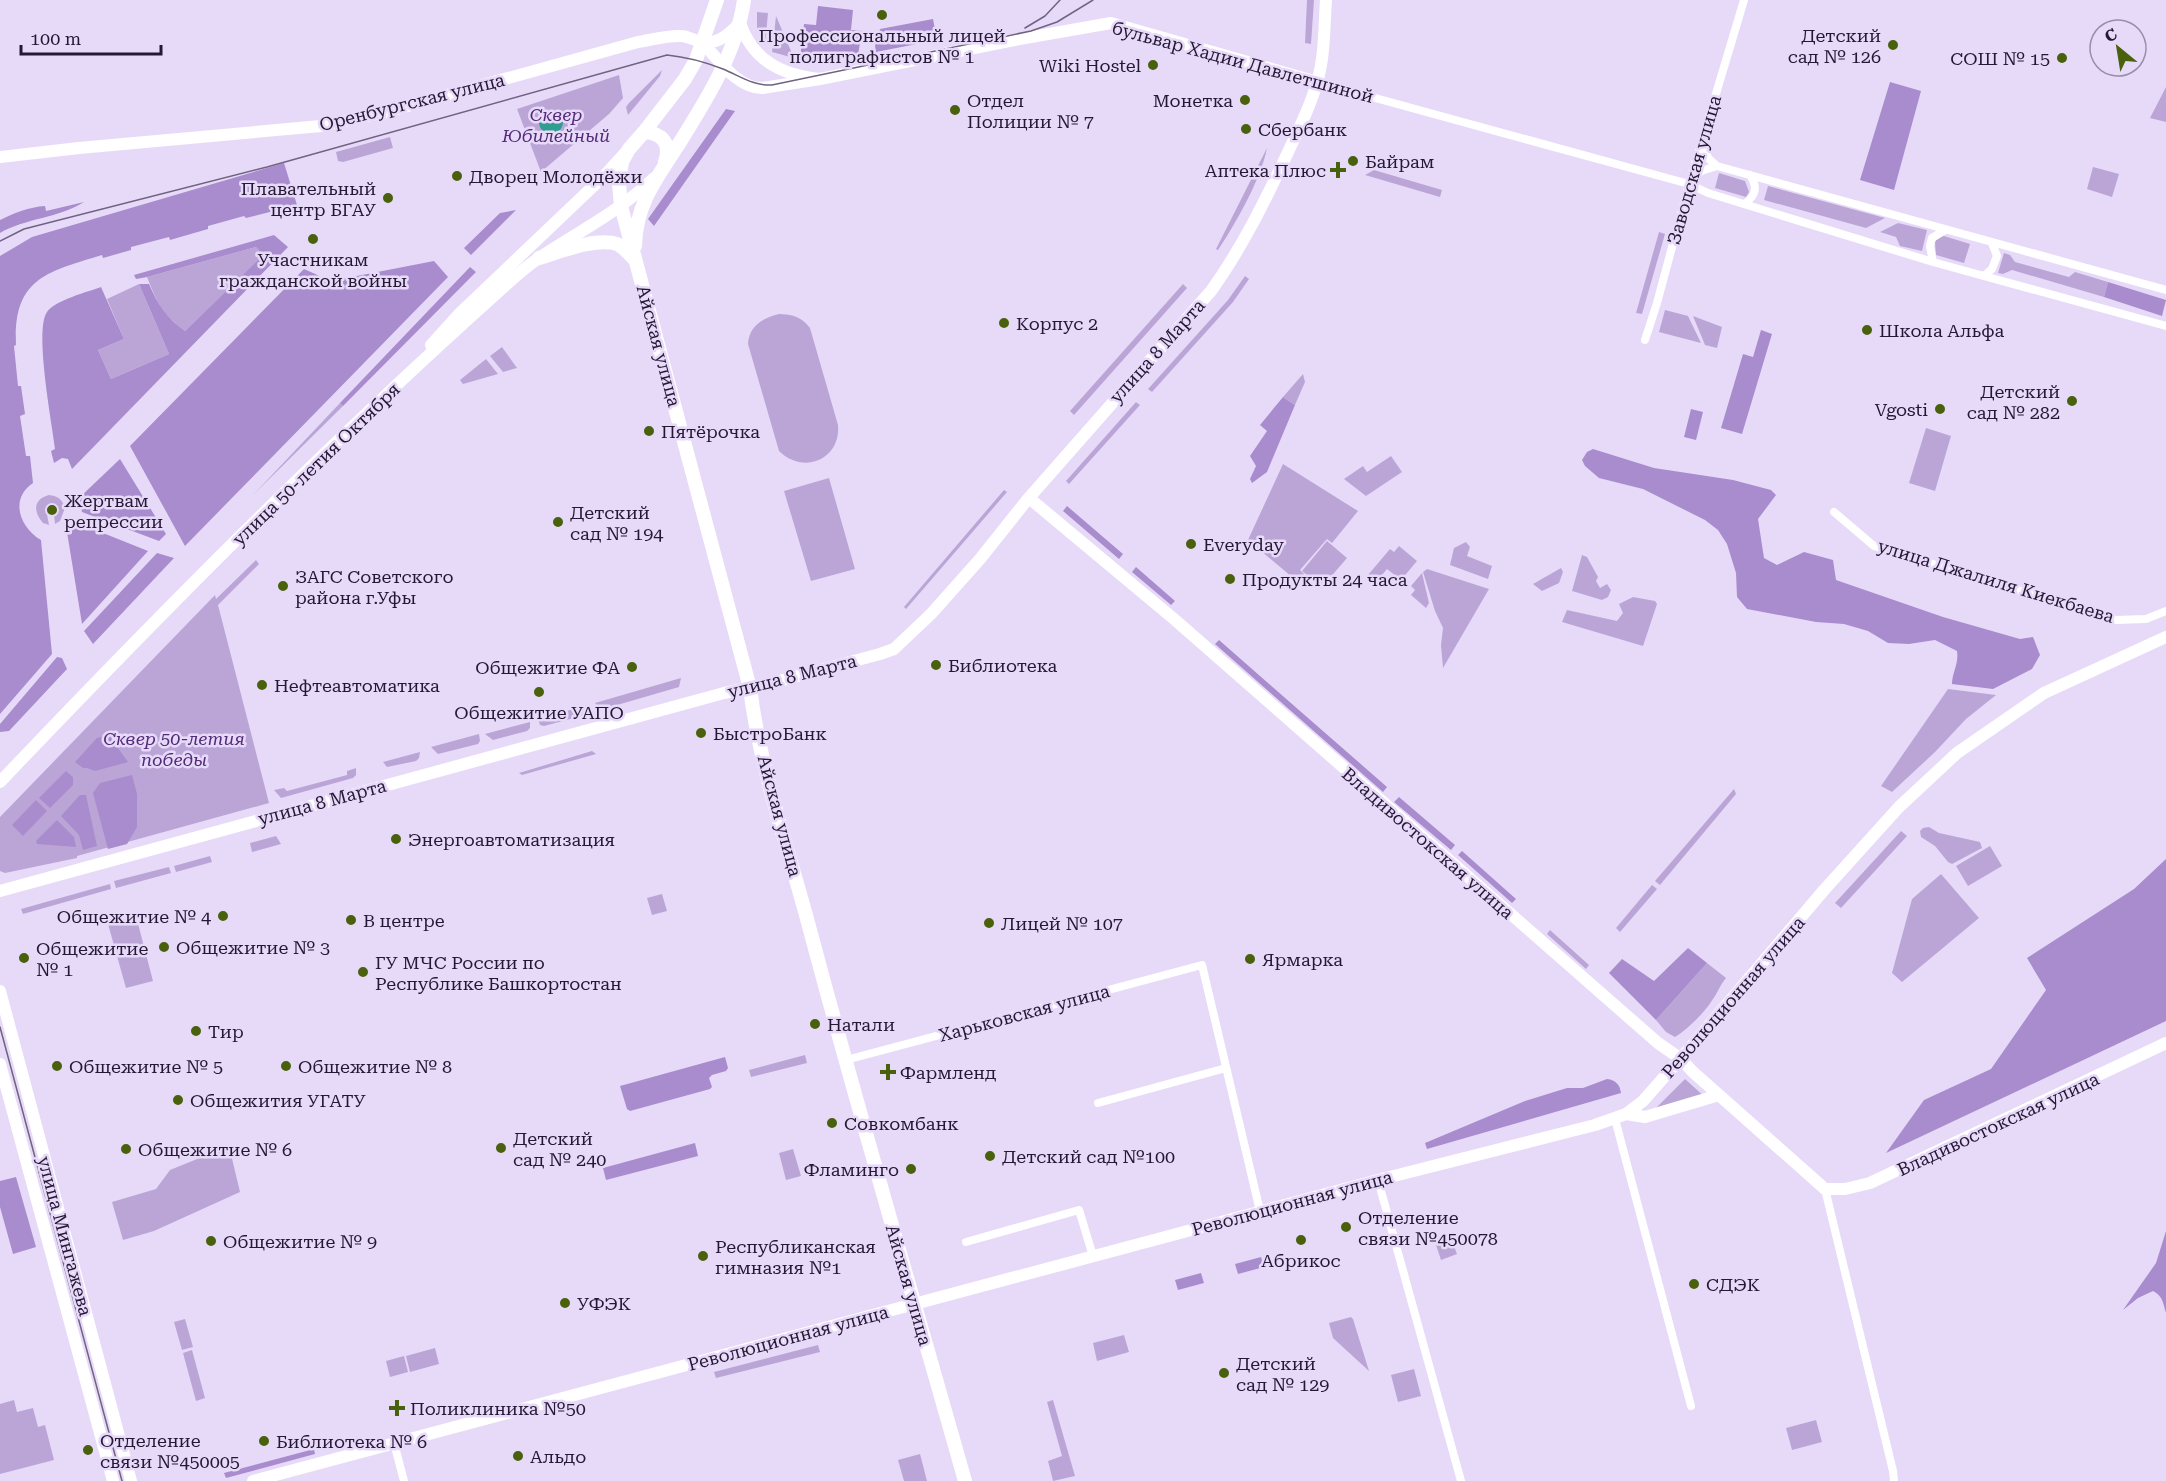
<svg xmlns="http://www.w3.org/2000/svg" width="2166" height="1481" font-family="'Roboto Serif',serif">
<rect width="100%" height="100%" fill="#e7daf9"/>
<path fill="#bba5d7" d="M1307,0h7l-3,44 -6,-1z
M757,12l11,1 -3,32 -8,-18z
M776,16l18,42 -22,-6z
M662,70l-2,6 -32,39 -2,-8 3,-4z
M619,75l4,23 -14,16 -68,58 -24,-63z
M2166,87v35l-16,-4z
M390,137l3,11 -50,14 -5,-1 -2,-9z
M1267,148c-6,31 -31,75 -49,102l-2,-1z
M2093,167l26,7 -7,23 -25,-8z
M1374,170l68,20 -2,7 -75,-22z
M1719,173l26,8 4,11 -3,5 -31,-9z
M1768,186l117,32 -19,10 -102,-28z
M1898,223l29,7 -5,21 -22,-5 -4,-9 -16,-5z
M1659,232l6,2 -23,80 -6,-1z
M1944,236l26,8 -6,19 -28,-8 -1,-13 3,-5z
M256,247l7,8 -78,76c-23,-18 -27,-26 -38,-54z
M2004,253l6,2 5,7 54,15 6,-5 33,10 -4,15 -92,-27 -9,4 -5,-1z
M1245,276l4,3 -16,23 -81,90 -4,-3 80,-89z
M139,284l30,70 -58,25 -13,-29 26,-11 -17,-40z
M1183,284l4,4 -113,127 -4,-4z
M1665,310l23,6 13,27 -42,-11z
M779,314c13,0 23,3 31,14l28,97c3,35 -35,50 -59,26l-31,-107c1,-18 15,-26 31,-30z
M1693,316l29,11 -5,21 -12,-3z
M502,347l15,21 -14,4 -13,-16z
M486,359l12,15 -35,10 -3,-4z
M1303,374l2,8 -10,23 -12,-8z
M1136,402l4,3 -71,79 -3,-3z
M340,403l3,3 -90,89z
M1926,428l25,8 -16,55 -26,-8z
M1391,456l11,16 -36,24 -22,-17 19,-13 4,6z
M1283,464l75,47 -26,32 -5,-4 -27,31 4,4 -6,8 -50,-42z
M829,478l26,91 -44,12 -27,-90z
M1004,490l3,2 -101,117 -2,-2z
M49,495c9,1 13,4 16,13l-5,13 -5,3 -1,-9 3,-5 -2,-3 -3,-1 -6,3 3,16 -6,-2c-10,-11 -10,-24 6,-28z
M1327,541l20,17 -25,29 -20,-16z
M1466,542l4,5 -3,9 25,10 -4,13 -38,-14 4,-17z
M1399,546l18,15 -16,19 -14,-11 -11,13 -8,-7 22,-26 4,3z
M1582,555l5,2 11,20 -2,4 4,7 7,-4 4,6 -3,7 -6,3 -30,-9z
M256,560l3,4 -41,41 51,198 -192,53v2l-72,15 -5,-2v-54l215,-222 1,4z
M1561,568l2,4 -4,11 -17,8 -9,-7z
M1427,569l62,20 -46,79 -2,-23 2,-17 -8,-17 -12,-39z
M1422,573l7,30 -3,5 -15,-13 4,-5 -4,-4z
M1633,597l22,4 2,3 -14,42 -81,-24 5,-12 50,11 6,-8 -4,-9z
M681,678l-2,9 -79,23 -5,-7z
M1948,689l48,6 -30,24 -31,33 -43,40 -11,-6z
M588,705l1,5 -4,5 -41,11 -4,-1 -2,-6z
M530,722v6l-3,3 -34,9 -8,-6z
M479,734l1,7 -2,3 -40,10 -7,-7z
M592,751l4,3 -74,21 -3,-2z
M420,752l-1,6 -3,3 -29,6 -4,-5z
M356,768v7l-3,3 -72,20 -7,-8 10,-2 3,3 60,-16v-4z
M1734,789l2,5 -76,91 -5,-4z
M1929,827l10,6 41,9 2,6 -30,16 -4,-2 -13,-16 -14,-9 -1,-6 3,-3z
M1901,831l6,5 -66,72 -6,-5z
M276,836l5,8 -29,8 -2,-9z
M1990,846l12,20 -34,20 -12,-20z
M210,856l2,6 -36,10 -2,-6z
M169,867l2,6 -55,15 -2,-7z
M1941,874l38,44 -77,64 -10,-9 20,-74z
M110,884l1,5 -88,25 -2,-5z
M1652,885l5,4 -37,43 -4,-4z
M662,894l5,17 -15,4 -5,-17z
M136,916l17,65 -27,7 -18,-64z
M1550,930l39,35 -3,4 -39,-35z
M1707,963l19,15c-6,7 -8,14 -13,21 -7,12 -26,31 -38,38l-9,-5 -10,-12z
M805,1055l2,8 -56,14 -2,-7z
M1685,1079l21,19 -53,13z
M229,1146l11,46 -86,39 -31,9 -11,-38 44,-13 14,-19z
M793,1149l8,27 -15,4 -7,-27z
M1450,1236l7,18 -16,6 -6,-18z
M1351,1317l2,2 16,52 -36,-33 -4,-15z
M185,1319l8,28 -11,3 -8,-28z
M1124,1335l5,17 -32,9 -4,-18z
M818,1345l2,7 -104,26 -2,-6z
M435,1348l4,16 -29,8 -4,-16z
M192,1350l13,48 -9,3 -13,-48z
M404,1356l4,16 -18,5 -4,-16z
M1414,1369l7,27 -23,6 -7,-27z
M14,1400l3,12 16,-4 5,19 7,-2 9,35 -54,14v-70z
M1053,1400l22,76 -22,5 -5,-20 14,-5 -15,-54z
M1816,1420l6,22 -30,8 -6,-22z
M920,1454l7,27h-23l-6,-21z"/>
<path fill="#a98ccd" d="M818,6l35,4 -2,20 11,1 -4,24 -32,6 -3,-9 -23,6 4,-34 12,1z
M933,19l4,21 -61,12 -1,-6 5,-17z
M1890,82l31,9 -27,99 -34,-10z
M726,109l9,2 -81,115 -6,-7z
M284,163l13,42 -51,13 -2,-2 -36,10v3l-38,11 -1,-3 -38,10v3l-28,8 -1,-3c-55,17 -89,23 -86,90l-2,1 4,40h3l4,28 -5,2 6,40h4l3,27c-24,16 -13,45 8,57l11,114 -52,60v-458l32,-19z
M84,202c-25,16 -58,16 -84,31v-13c14,-7 29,-13 45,-14l1,5z
M516,210l-45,45 -7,-7 36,-35z
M274,235l14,12 -216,222 -4,-10 -6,-1 -8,5 -3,-12 4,-2c-3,-26 -21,-119 -8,-137 8,-12 41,-20 54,-25l23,52 -26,11 13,29 58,-25 -30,-70h10c9,21 18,34 36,47l78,-76 -7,-8 -109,30 -11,2 -2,-4z
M434,261l14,16 -263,269 -55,-100 174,-177 27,12z
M470,267l6,5 -133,134 -3,-3z
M2108,282l58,18 -4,16 -58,-19z
M1761,330l11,4 -30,100 -21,-6 22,-74 10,3z
M1283,397l12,8 -28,67 -15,11 -2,-4 6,-13 -6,-10 17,-25 -7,-6z
M1691,409l12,3 -7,28 -12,-3z
M1593,449l61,19 79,12 38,10 5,5 -18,24 6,39 13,7 27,-13 29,8 3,20 107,37 77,22 13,-2 7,18 -8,14 -39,20 -41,-5c0,-12 7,-20 5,-33l-22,-11 -26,4 -21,-1 -20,-12 -24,-7 -28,-2 -69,-13 -10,-12 -1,-24 -9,-29 -9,-14 -13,-10 -62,-31 -44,-11 -14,-12 -3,-6 5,-8z
M120,459l46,75 -7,7 -77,-29 -3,-14z
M1067,506l56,48 -4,5 -56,-48z
M78,523l70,28 -66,73 -15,-92z
M157,553l17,5 -81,86 -9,-13z
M1136,567l39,34 -4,4 -39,-33z
M1219,640l168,147 -4,5 -168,-148z
M57,657l5,1 5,11 -58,62 -9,1v-8z
M104,736l6,1 18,25 -33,9 -8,-3h-4l-8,-6 22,-24z
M66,771l7,6v8l-23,23 -11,-10z
M132,775l5,19v33l-10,17 -19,5 -15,-56 7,-10z
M80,795h6l11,51 -14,4 -4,-15 -18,-19z
M1399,797l56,48 -4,5 -57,-48z
M36,800l11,11 -24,25 -11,-11z
M57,820l17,17 2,10 -39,-3 -1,-3z
M1462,851l54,48 -4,4 -54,-48z
M2166,859v162l-280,132 38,-53 67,-31 55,-79 -19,-32 107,-69z
M1688,948l19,15 -51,57 -47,-47 13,-14 32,22z
M725,1057l3,11 -2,3 -14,4 -3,3 3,9 -2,2 -80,22 -3,-2 -7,-23z
M1607,1079c9,1 13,6 14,14l-194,56 -2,-6 100,-42 42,-13h16z
M695,1143l3,13 -92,24 -3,-12z
M16,1177l20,70 -23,7 -13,-47v-26z
M2166,1231v82c-3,-10 -3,-17 -13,-22l-15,7 -15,12 33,-47z
M1261,1257l3,10 -26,7 -3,-10z
M1201,1273l3,10 -26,7 -3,-10z
M314,1449l1,5 -89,24 -2,-5z"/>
<path fill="#2f9e92" d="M539 122a12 12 0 1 1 24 0a12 12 0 1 1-24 0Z"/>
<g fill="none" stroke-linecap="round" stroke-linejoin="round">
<path stroke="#fff" stroke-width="8" d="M1317,82l372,102 19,9 225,69 233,64
M1701,145l8,14 8,7
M1689,184l12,-13 16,-5 449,124
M1745,204c11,-9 13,-17 5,-29
M1933,262l-3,-16 2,-8 13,-8
M1985,275l7,-6 5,-13 -5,-13
M1645,340l12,-37 32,-119 55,-184
M1834,512l40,34 242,74 30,-1 20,-8
M846,1060l356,-95 58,246
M1098,1103l128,-35
M1615,1119l76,287
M1378,1180l83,301
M1825,1189l68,282 1,10
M966,1242l113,-32 14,46
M394,1443l10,38"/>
<path stroke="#fff" stroke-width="12" d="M702,42c17,18 35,46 60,46l58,-9 189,-38 102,-18 206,59
M0,157l79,-9 242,-22 65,-14 252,-70c14,-2 29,-7 43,-6 8,0 15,6 23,6 15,2 26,-9 36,-19 13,38 42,52 80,56
M431,345l29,-32 144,-137 21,-23
M1029,498l145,121 484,424 23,16 12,13 132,117h20l25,-6 296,-140
M0,782c160,-168 324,-334 497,-489 13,-12 27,-25 42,-35 39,-26 81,-47 115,-80
M0,891l724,-198 44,-9 112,-30 14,-5 37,-35 49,-55 47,-59 184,-209c31,-43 55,-92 78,-141 10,-22 22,-44 28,-68 8,-26 7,-55 9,-82
M0,991l131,490
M0,1064l113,417
M1626,1114l19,3 74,-22
M253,1481l1125,-301 217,-55 31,-11 17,-13 52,-59 129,-152 75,-83 58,-54 87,-60 122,-56"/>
<path stroke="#fff" stroke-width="14" d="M717,0l-21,60 -11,19 -41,53 -15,17 -7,13 -3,21 2,23 129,482c10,82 39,162 60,242 49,184 103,367 155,551
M644,132c19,1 27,12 21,30
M635,246c1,-44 23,-69 45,-104 27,-43 57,-91 64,-142
M539,258c20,-6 58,-21 78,-14 7,3 12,10 18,16"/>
<path stroke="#706280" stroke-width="1.5" d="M1025,28l20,-12 15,-16
M0,241l24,-12 243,-62 400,-112c20,2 38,7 56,14 17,7 30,17 49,16l259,-54 26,-9 36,-22
M0,1027l122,454"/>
</g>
<g fill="#49600c" stroke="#e7daf9" stroke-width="2">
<circle cx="882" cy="15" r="6"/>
<circle cx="1893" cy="45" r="6"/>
<circle cx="2062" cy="58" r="6"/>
<circle cx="1153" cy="65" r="6"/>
<circle cx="1245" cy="100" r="6"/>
<circle cx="955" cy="110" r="6"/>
<circle cx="1246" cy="129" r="6"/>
<circle cx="1353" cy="161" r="6"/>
<path d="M1335 161h6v6h6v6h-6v6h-6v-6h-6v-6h6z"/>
<circle cx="457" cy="176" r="6"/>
<circle cx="388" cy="198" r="6"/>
<circle cx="313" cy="239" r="6"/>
<circle cx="1004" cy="323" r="6"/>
<circle cx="1867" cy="330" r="6"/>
<circle cx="2072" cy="401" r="6"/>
<circle cx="1940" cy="409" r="6"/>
<circle cx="649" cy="431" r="6"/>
<circle cx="52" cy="510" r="6"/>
<circle cx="558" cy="522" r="6"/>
<circle cx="1191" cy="544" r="6"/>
<circle cx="1230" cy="579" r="6"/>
<circle cx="283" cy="586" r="6"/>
<circle cx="936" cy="665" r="6"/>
<circle cx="632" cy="667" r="6"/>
<circle cx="262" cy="685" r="6"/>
<circle cx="539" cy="692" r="6"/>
<circle cx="701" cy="733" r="6"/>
<circle cx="396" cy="839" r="6"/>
<circle cx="223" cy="916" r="6"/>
<circle cx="351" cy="920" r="6"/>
<circle cx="989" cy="923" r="6"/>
<circle cx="164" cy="947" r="6"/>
<circle cx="24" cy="958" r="6"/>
<circle cx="1250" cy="959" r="6"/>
<circle cx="363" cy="972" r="6"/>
<circle cx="815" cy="1024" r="6"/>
<circle cx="196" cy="1031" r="6"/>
<circle cx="57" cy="1066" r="6"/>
<circle cx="286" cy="1066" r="6"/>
<path d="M885 1063h6v6h6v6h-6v6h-6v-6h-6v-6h6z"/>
<circle cx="178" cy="1100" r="6"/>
<circle cx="832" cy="1123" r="6"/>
<circle cx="501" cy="1148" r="6"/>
<circle cx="126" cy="1149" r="6"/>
<circle cx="990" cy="1156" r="6"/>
<circle cx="911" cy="1169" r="6"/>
<circle cx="1346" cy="1227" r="6"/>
<circle cx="1301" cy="1240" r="6"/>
<circle cx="211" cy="1241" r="6"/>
<circle cx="703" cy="1256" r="6"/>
<circle cx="1694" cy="1284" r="6"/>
<circle cx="565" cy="1303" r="6"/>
<circle cx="1224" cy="1373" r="6"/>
<path d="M394 1399h6v6h6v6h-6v6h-6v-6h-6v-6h6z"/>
<circle cx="264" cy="1441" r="6"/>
<circle cx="88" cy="1450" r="6"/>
<circle cx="518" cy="1456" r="6"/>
</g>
<g text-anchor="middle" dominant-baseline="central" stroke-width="5" stroke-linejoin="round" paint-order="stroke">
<g font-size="18" fill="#261835" stroke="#e7daf9" text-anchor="start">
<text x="882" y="35" text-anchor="middle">Профессиональный лицей<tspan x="882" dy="21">полиграфистов № 1</tspan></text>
<text x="1881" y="35" text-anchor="end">Детский<tspan x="1881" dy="21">сад № 126</tspan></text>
<text x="2050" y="58" text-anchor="end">СОШ № 15</text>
<text x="1141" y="65" text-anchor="end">Wiki Hostel</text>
<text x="967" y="100">Отдел<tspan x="967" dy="21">Полиции № 7</tspan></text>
<text x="1233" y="100" text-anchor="end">Монетка</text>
<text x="1258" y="129">Сбербанк</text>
<text x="1365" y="161">Байрам</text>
<text x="1326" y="170" text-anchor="end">Аптека Плюс</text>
<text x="469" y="176">Дворец Молодёжи</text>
<text x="376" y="188" text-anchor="end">Плавательный<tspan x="376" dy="21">центр БГАУ</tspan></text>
<text x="313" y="259" text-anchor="middle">Участникам<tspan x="313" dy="21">гражданской войны</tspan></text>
<text x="1016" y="323">Корпус 2</text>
<text x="1879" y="330">Школа Альфа</text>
<text x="2060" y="391" text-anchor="end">Детский<tspan x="2060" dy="21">сад № 282</tspan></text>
<text x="1928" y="409" text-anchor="end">Vgosti</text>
<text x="661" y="431">Пятёрочка</text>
<text x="64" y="500">Жертвам<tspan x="64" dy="21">репрессии</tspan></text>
<text x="570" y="512">Детский<tspan x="570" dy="21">сад № 194</tspan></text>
<text x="1203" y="544">Everyday</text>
<text x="295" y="576">ЗАГС Советского<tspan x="295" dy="21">района г.Уфы</tspan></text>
<text x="1242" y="579">Продукты 24 часа</text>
<text x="948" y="665">Библиотека</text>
<text x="620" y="667" text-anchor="end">Общежитие ФА</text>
<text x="274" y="685">Нефтеавтоматика</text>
<text x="539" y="712" text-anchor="middle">Общежитие УАПО</text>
<text x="713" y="733">БыстроБанк</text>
<text x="408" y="839">Энергоавтоматизация</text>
<text x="211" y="916" text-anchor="end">Общежитие № 4</text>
<text x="363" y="920">В центре</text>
<text x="1001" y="923">Лицей № 107</text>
<text x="176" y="947">Общежитие № 3</text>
<text x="36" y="948">Общежитие<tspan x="36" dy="21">№ 1</tspan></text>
<text x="1262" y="959">Ярмарка</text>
<text x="375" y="962">ГУ МЧС России по<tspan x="375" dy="21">Республике Башкортостан</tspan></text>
<text x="827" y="1024">Натали</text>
<text x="208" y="1031">Тир</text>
<text x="69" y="1066">Общежитие № 5</text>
<text x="298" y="1066">Общежитие № 8</text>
<text x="900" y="1072">Фармленд</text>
<text x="190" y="1100">Общежития УГАТУ</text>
<text x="844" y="1123">Совкомбанк</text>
<text x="513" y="1138">Детский<tspan x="513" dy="21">сад № 240</tspan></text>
<text x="138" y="1149">Общежитие № 6</text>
<text x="1002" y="1156">Детский сад №100</text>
<text x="899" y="1169" text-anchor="end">Фламинго</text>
<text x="1358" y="1217">Отделение<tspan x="1358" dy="21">связи №450078</tspan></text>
<text x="223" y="1241">Общежитие № 9</text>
<text x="715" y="1246">Республиканская<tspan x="715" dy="21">гимназия №1</tspan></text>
<text x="1301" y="1260" text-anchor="middle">Абрикос</text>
<text x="1706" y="1284">СДЭК</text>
<text x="577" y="1303">УФЭК</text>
<text x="1236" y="1363">Детский<tspan x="1236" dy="21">сад № 129</tspan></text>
<text x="410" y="1408">Поликлиника №50</text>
<text x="100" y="1440">Отделение<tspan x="100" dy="21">связи №450005</tspan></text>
<text x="276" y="1441">Библиотека № 6</text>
<text x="530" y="1456">Альдо</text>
</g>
<g font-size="18" fill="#261835" stroke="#e7daf9">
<text transform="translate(1243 62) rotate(15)">бульвар Хадии Давлетшиной</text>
<text transform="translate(412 102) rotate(-14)">Оренбургская улица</text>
<text transform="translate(1694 170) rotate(-74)">Заводская улица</text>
<text transform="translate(659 346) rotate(75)">Айская улица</text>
<text transform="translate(1157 351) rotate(-48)">улица 8 Марта</text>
<text transform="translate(316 464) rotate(-44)">улица 50-летия Октября</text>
<text transform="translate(1996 581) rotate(17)">улица Джалиля Киекбаева</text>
<text transform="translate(792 676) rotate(-14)">улица 8 Марта</text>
<text transform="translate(322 802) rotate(-15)">улица 8 Марта</text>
<text transform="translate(780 816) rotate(75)">Айская улица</text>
<text transform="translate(1428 843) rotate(41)">Владивостокская улица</text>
<text transform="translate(1733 997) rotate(-49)">Революционная улица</text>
<text transform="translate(1024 1013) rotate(-15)">Харьковская улица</text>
<text transform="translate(1998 1124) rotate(-25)">Владивостокская улица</text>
<text transform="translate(1292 1203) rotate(-15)">Революционная улица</text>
<text transform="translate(65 1236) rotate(75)">улица Мингажева</text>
<text transform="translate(909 1285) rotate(74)">Айская улица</text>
<text transform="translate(788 1338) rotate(-15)">Революционная улица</text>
</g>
<g font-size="18" font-style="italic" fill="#532b78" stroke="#e7daf9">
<text x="556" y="114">Сквер<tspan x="556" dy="21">Юбилейный</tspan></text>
<text x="174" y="738">Сквер 50-летия<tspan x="174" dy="21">победы</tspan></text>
</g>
</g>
<g transform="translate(2118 48) rotate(330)"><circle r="28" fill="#e7daf9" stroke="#9a8cab" stroke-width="1.5"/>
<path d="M0-4.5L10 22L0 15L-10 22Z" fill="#49600c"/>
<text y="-9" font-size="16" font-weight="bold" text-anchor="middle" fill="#261835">С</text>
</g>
<path d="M21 45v9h140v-9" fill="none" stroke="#261835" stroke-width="3"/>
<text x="30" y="45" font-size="18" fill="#261835" stroke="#e7daf9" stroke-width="4.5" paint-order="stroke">100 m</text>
</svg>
